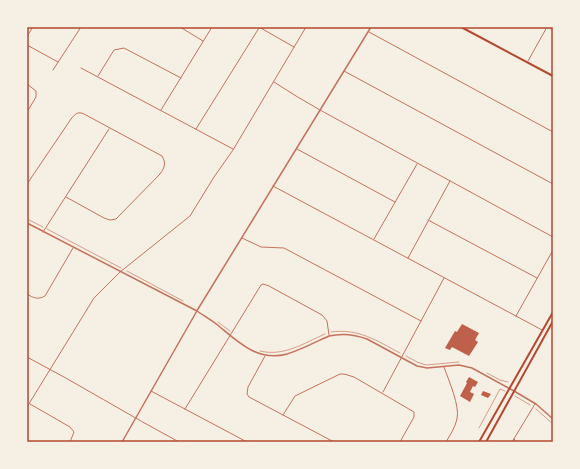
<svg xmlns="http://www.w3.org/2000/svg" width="580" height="469" font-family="'Nunito Sans',sans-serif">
<rect width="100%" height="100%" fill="#f6efe4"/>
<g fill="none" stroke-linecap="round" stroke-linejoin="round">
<path stroke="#c9d6d2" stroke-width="1" d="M548,28l5,3"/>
</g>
<path fill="#bf614a" d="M462,324l17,9 -4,7 3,2 -9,14 -17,-9 -2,3 -5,-2 10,-17 2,1z
M469,377l9,5 -3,5 -2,-1 -3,6 4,2 -4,8 -10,-6 7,-13 -1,-1z
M483,391l8,3 -3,4 -7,-3z"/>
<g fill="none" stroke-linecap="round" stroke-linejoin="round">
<path stroke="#b5482f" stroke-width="0.5" d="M27,219l16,8
M47,229l74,39
M127,271l56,30
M218,322l12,9
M331,332c28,-4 46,9 69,21
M260,351c24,6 44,-8 65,-17
M406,356l11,6 9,3 33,-3
M487,373l13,7 8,2
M515,396l15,9
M536,409l17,15
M479,428l21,-39 5,2"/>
<path stroke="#c5725c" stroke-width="1" d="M180,27l23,14
M259,27l35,20
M369,32l184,100
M27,36l6,-9
M27,45l31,17
M528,61l19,-34
M81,68l152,81
M53,70l28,-43
M344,71l209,113
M98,76l16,-26 10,-2 57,30
M274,82l22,14 24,14 233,127
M27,84l9,7v6l-9,15
M161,110l51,-83
M196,129l63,-101
M297,149l98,53
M27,184l44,-65c4,-5 7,-8 13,-5l78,42c4,7 3,11 -2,18l-44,45 -6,1 -6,-2 -38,-21
M273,186l269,144
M428,220l109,58
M43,232l66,-103
M242,238l19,9 23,1 137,73
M374,239l43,-75
M408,258l42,-77
M27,294c6,4 11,6 18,2l28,-48
M516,316l37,-66
M265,356l-17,31 -1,7 2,3 85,45
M27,357c52,27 101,58 152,85
M444,367c5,14 16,39 13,52 -2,9 -7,16 -11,23
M151,391l96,51
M383,392l61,-114
M30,404l40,23 4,5 -4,10
M27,407l67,-109 26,-26 70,-56 24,-39 19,-27 73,-123
M185,409l76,-124 2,-1 6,2 53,29 5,6 2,14
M283,415l12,-19 45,-22h4l10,3 60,35v5l-14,25
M514,439l3,3
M512,442l23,-38"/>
<path stroke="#c5725c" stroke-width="1.5" d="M27,223l170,88c7,5 16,10 23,16 19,16 39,35 67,27 14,-4 28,-12 42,-18 13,-3 25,-2 38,3l50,27 10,2 32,-3 13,3 42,23 22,13 17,15
M122,442l76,-133 173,-282"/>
<path stroke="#b5482f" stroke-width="2" d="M461,27l92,49"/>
<path stroke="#b5482f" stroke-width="2" d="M479,442l74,-130
M486,442l67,-121"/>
</g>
<rect width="580" height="469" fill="none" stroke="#f6efe4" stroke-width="56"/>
<rect x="28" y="28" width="524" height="413" fill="none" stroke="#b5482f" stroke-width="1.5"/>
</svg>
